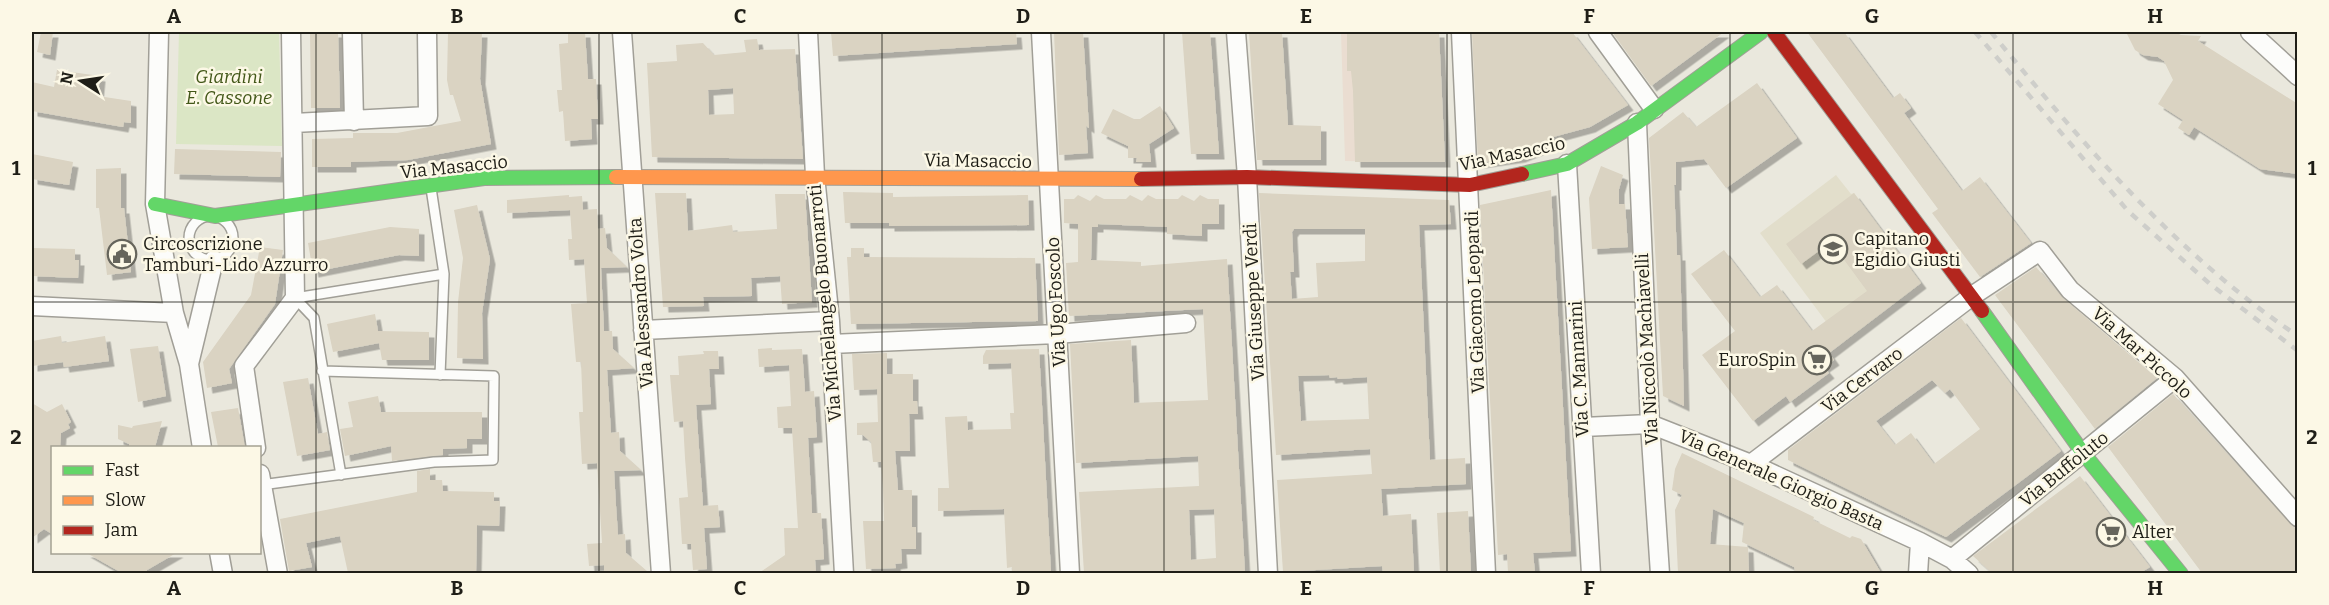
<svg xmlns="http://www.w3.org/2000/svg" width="2329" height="605" font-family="Bitter,serif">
<defs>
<filter id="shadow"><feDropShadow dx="5.5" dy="5.5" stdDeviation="0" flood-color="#0004"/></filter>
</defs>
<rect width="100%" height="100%" fill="#eae8dd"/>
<path fill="#e2decb" d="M1836,175l15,19 3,-1 67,90 -79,60 -82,-110z"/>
<path fill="#eaddd1" d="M1341,32h53l7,130 -56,-1z"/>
<path fill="#dbe6c5" d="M179,32h100l3,114 -106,-2z"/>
<path fill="#dad3c2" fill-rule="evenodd" filter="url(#shadow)" d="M41,32h12l-3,23 -13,-3z
M310,32h28l2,76h-29z
M448,32h34l-2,47 11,65 -83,16 -57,2v5h-39v-28l41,-1v-5h44l64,-12 -8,-26h-3l-3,-15z
M568,32h17l3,47h8l2,40h-7l1,20 -27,2 -2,-30 -4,1 -2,-22h5l-3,-46 9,-1z
M831,32h185l1,12 -184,12z
M1054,32h29l6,96 -3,-2 2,27 -29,2z
M1182,32h28l9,122h-28z
M1249,32h33l6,93 33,1v34h-64z
M1347,32h92l6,130h-90l-2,-71 -2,-20h-4z
M1472,32h100l56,73 -38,22 -37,10 1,3 -13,5 1,3 -22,9 -42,6z
M1612,32h112l-73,54z
M1807,32h37l49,66 7,-5 11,15 -7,5 58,78 18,-14 51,66 -51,34 -48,-64 6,-4z
M2126,32h49l6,3 20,1 -3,5 100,63v70l-38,-5 -66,-42 -5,8 -11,-7 5,-8 -25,-16 15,-24 -9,-19 -6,-4 -15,-2 -8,-5z
M757,39l2,11 36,-1 8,110 -151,-2 -5,-94 30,-2 -1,-16 27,-2 11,12 32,-3 -2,-12zM733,88l1,26 -25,1 -1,-25z
M57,70l43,6 -2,20 33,5v22l-7,-1 -1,5 -91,-16v-29l22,5z
M1757,83l40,55 -71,50 -22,-29 -28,3v23h-2l3,70h3l4,151 -21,-10 -14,-258 34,-26 13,15z
M1160,106l14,22 -25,16 2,18h-15l1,-4h-9v-12l-27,-13 12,-24 21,10h6z
M175,149l106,3 -1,25 -106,-3z
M32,154l41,8 -4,23 -37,-6z
M1601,166l22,9 -4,14v15h6l3,43 -36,2 -3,-51z
M121,168v40h3l7,64 -24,3 -8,-67h-3v-39z
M1551,190l20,361 -38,2 2,20h-27l-1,-19 -9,1 -18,-350z
M843,192l50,1v4l135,-2 1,30 -140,1v-3h-44z
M655,193h31l2,38 44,-6 1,7 44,-3 -2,-35h30l7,108 -30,2 -2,-28 -29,2 1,18 -49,1 1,9 -41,1z
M1259,193l190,7 2,24 -32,1 11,235 35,-2 1,26 -85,5 2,27 28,-2 3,59h-31l-1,-7 -99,6 -6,-92 95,-6 -2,-25 -94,6zM1294,229h71v32l-49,2 2,34 -26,2 -2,-27h4l-2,-40zM1329,375l1,3 7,-1 1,2 29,-2 2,42 -68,2 -3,-45z
M1854,193l67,90 -92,70 5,7 -10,7 5,6 -39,29 -4,-6 -33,25 -51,-66 33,-24 -44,-57 33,-24 36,47 17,-12 35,46 55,-40 -36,-49 -30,22 -15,-20z
M569,195v2l13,-1 1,14 14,-1 1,20 7,-1 2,20 20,19 -26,1 3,63h8l1,18 21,19 -27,2 4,63 8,-1 1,19 21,19 -27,1 2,35 2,29 7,-1 1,19 22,19 -44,1v-8l-15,1 -2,-22 15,-1 -5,-80 -15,1 -3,-52h4l-2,-50h-5l-5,-58 16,-1 -3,-44 -15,1 -1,-21h4l-2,-29 -63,3v-13z
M1078,195l12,6 6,-6 8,4h22l4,-4 12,6 6,-6 8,4h22l4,-4 12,6 6,-6 8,4h11v25h-17v12l-35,-2v-7l-69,-3v3h-6l-1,33 50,2v4l86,-7 18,314h-161l-5,-81 120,-6 -1,-30 -122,7 -6,-119 61,-4 3,63 74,-3 -5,-91 -134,7 -3,-53 12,-1v-38l-14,-1v-24h10zM1214,509l2,49 -25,2 -2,-50z
M477,205l13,54 -8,54 1,46 -26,-1 1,-56 5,-44 -9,-48z
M390,227l29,2v27l-20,-1 -86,17 -5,-29z
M260,247l23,3 -8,54 -46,65 3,14 -25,5 -4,-26 48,-67z
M32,248l43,1v11h4l-1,18 -46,-2z
M851,248h13v9l171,1 3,63 -187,3 -4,-67h4z
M2036,267l27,31 94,80 -62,51 -100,-134z
M375,314l3,17 51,1v28h-47l-3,-17 -46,9 -6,-28z
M1961,318l100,133 -115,86 -158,-77v-10zM1932,380l13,13 5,-4 30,40 -46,35 -23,-31 -16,12 -19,-24z
M61,336l1,7 43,-7 4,25 -45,6 -1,-5 -31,4v-25z
M158,346l8,50 -28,6 -8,-53z
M772,348v2l30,-1 3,43 9,-1 3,46 -9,1 2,37 2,38h9l3,46 -9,1 1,13h-57l26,-18 -1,-27h14l-6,-100h-14l-1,-21 14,-1 -2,-41 -30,2 -1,-18z
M1039,349l12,224h-39v-6l-5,1 -3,-59 -66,2v-23h11l-4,-71 22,-1 1,14 43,-1 -1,-16h4l-3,-50 -28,1v-8l3,-6z
M703,351h15l1,18h-10l2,35 -15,1 7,101 15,-1 2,22 -16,1 3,41 -14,1 -2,-26h-9l-3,-46 9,-1 -3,-39 -2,-37 -9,1 -4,-47h9l-1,-19 26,-2z
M887,353v21h26v27h4l1,13h-9l1,37h-15l3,39h14v37h4v22h-15l1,14 -7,1 1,4 -30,1 -3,-48h21l-1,-31 -2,-28h-8l-2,-20 -8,-7h-6v-12l21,-1 -1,-33 -23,1 -2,-36z
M308,378l10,56 9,-2 3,18 -33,6 -14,-74z
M2173,394l125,138v41h-96l-94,-126z
M378,396l3,16h101v27h-15v9l-24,1v6l-51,6 -1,-15 -46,10 -5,-27 13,-2 -5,-25z
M32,403l15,9 15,-8 9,18 -3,2 2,4 -9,5 -1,14h-8v87l-8,-5 -12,9z
M238,408l7,39h-27l-7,-35z
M162,421l-7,26h-26v-3l-11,-5v-14l14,3 1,-2z
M1682,453l132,64 -1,3 37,18 2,-2 9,3 20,34h-85l-2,-6 -52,-25 2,-19 -31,-14 -3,35 38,3 1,26h-71l-3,-63 7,-15 -10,-5 3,-21z
M430,469v11h12l1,11 51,1v9h6l-1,25 -22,-1 -1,48h-128l-8,-37 -34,7 6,24 -23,4 -9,-52 137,-27v-21z
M2080,476l70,91 -10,6h-148l-19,-17z
M1468,511l3,62h-31l-3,-60z
M85,552h93l-31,18v3h-25z"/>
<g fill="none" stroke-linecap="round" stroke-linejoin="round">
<g stroke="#a19f97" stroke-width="12">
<path id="lane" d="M431,188l13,86 -4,101
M189 238a22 22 0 1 1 44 0a22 22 0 1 1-44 0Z
M295,298l19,20 27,157
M295,298l149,-24
M261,485l173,-23 59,-2 1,-84 -172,-5"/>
</g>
<g stroke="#a19f97" stroke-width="21">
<path id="street" d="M159,32l-4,172 19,109 15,51
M352,32l2,89
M622,32l39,542
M808,32l7,144 15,145 14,253
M1041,32l29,542
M1236,32l11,145 21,397
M1461,32l25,542
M1598,32l56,77
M2250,32l48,44
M294,123l134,-7 -1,-84
M1637,123l13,301 10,150
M1567,164l24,410
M32,306l142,7
M643,330l187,-9
M831,344l226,-10 129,-11
M1583,427l67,-3 101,40 169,78 32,17 17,15
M202,448l-13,-84 25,-104
M256,448l-12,-82 51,-68 -4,-266
M1751,464l221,-168 68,-45 30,39 105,88 123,139
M260,474l18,100
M219,552l4,22
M1952,559l223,-181
M1918,574l2,-32"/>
</g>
<g stroke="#a19f97" stroke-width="16">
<path id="fast" d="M1522,174l45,-10 70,-41 124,-91
M155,204l60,12 269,-38 132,-1
M1982,311l101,142 98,121"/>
</g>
<g stroke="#a19f97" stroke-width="16">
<path id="slow" d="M616,177l525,2"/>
</g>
<g stroke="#a19f97" stroke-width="16">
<path id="jam" d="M1774,32l208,279
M1141,179l106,-2 223,8 52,-11"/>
</g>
<use href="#lane" stroke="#fcfcfa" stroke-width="9"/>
<use href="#street" stroke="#fcfcfa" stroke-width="18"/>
<use href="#fast" stroke="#63d668" stroke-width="14"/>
<use href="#slow" stroke="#ff974d" stroke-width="14"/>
<use href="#jam" stroke="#b3261e" stroke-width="14"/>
<path stroke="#cececa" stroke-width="4.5" stroke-dasharray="8 8" stroke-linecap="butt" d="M1975,32l153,179 82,73 88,67
M1991,32c91,111 186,223 307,304"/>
</g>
<path fill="none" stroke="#1f1e17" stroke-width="1.5" stroke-opacity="0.55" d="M316,32v542M599,32v542M882,32v542M1164,32v542M1447,32v542M1730,32v542M2013,32v542M32,302h2266"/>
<defs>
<g id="school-ring" transform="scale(1.5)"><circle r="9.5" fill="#fcf8e6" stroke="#66655c" stroke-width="1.5"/><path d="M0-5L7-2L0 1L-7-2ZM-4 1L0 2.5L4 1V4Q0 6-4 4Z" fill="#66655c"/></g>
<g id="civic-ring" transform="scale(1.5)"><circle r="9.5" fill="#fcf8e6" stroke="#66655c" stroke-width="1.5"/><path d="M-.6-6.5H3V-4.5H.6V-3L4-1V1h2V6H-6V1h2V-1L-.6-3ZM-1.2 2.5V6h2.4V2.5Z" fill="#66655c"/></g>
<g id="supermarket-ring" transform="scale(1.5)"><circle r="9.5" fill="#fcf8e6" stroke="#66655c" stroke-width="1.5"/><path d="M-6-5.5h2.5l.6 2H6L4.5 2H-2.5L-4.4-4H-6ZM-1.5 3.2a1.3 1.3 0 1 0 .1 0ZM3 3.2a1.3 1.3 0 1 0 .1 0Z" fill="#66655c"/></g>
</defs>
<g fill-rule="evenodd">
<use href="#school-ring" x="1833" y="249"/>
<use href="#civic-ring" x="122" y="254"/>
<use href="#supermarket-ring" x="1817" y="360"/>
<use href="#supermarket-ring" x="2111" y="532"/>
</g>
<g text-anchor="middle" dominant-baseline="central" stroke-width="5" stroke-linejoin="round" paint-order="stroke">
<g font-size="18" font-style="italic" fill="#425718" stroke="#fcf8e6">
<text x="229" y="77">Giardini<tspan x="229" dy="21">E. Cassone</tspan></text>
</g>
<g font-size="18" fill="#1f1e17" stroke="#fcf8e6">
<text transform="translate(1512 154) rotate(-12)">Via Masaccio</text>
<text transform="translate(978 161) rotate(1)">Via Masaccio</text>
<text transform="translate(454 167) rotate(-6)">Via Masaccio</text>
<text transform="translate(1056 302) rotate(-93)">Via Ugo Foscolo</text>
<text transform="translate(1254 302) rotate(-93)">Via Giuseppe Verdi</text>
<text transform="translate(1475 302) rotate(-92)">Via Giacomo Leopardi</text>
<text transform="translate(641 303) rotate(-94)">Via Alessandro Volta</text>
<text transform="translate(825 303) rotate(-95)">Via Michelangelo Buonarroti</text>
<text transform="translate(1647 349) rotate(-93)">Via Niccolò Machiavelli</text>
<text transform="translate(2142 353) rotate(42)">Via Mar Piccolo</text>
<text transform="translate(1579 369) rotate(-93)">Via C. Mannarini</text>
<text transform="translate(1862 380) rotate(-37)">Via Cervaro</text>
<text transform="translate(2064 469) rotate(-39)">Via Buffoluto</text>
<text transform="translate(1781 480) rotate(24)">Via Generale Giorgio Basta</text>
</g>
<g font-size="18" fill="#1f1e17" stroke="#fcf8e6" text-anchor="start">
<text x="1854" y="239">Capitano<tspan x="1854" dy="21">Egidio Giusti</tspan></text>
<text x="143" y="244">Circoscrizione<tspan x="143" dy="21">Tamburi-Lido Azzurro</tspan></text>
<text x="1796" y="360" text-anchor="end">EuroSpin</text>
<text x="2132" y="532">Alter</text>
</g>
</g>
<rect width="2329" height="605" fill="none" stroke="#fcf8e6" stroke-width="66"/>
<rect x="51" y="446" width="210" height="108" fill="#fcf8e6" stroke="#a4a193" stroke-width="1.5"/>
<rect x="63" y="466" width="30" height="9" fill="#63d668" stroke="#a4a193" stroke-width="1.5"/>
<text x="105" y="476" font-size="18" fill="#1f1e17">Fast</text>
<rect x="63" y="496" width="30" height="9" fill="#ff974d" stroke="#a4a193" stroke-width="1.5"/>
<text x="105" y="506" font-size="18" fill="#1f1e17">Slow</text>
<rect x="63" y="526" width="30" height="9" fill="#b3261e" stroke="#a4a193" stroke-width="1.5"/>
<text x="105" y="536" font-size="18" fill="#1f1e17">Jam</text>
<g transform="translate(81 81) rotate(282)" stroke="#fcf8e6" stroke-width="4.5" paint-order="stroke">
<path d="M0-4.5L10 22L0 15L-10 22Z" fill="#1f1e17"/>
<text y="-9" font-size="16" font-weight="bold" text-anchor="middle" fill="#1f1e17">N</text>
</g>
<rect x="33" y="33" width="2263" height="539" fill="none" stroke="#1f1e17" stroke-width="2"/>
<g font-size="20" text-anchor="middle" font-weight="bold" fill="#1f1e17">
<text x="174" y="23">A</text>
<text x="457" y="23">B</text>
<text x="740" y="23">C</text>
<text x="1023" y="23">D</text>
<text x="1306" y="23">E</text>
<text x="1589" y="23">F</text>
<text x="1872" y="23">G</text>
<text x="2155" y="23">H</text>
<text x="16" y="175">1</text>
<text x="2312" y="175">1</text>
<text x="16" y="444">2</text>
<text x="2312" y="444">2</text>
<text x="174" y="595">A</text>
<text x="457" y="595">B</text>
<text x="740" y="595">C</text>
<text x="1023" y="595">D</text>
<text x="1306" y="595">E</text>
<text x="1589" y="595">F</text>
<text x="1872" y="595">G</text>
<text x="2155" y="595">H</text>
</g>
</svg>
